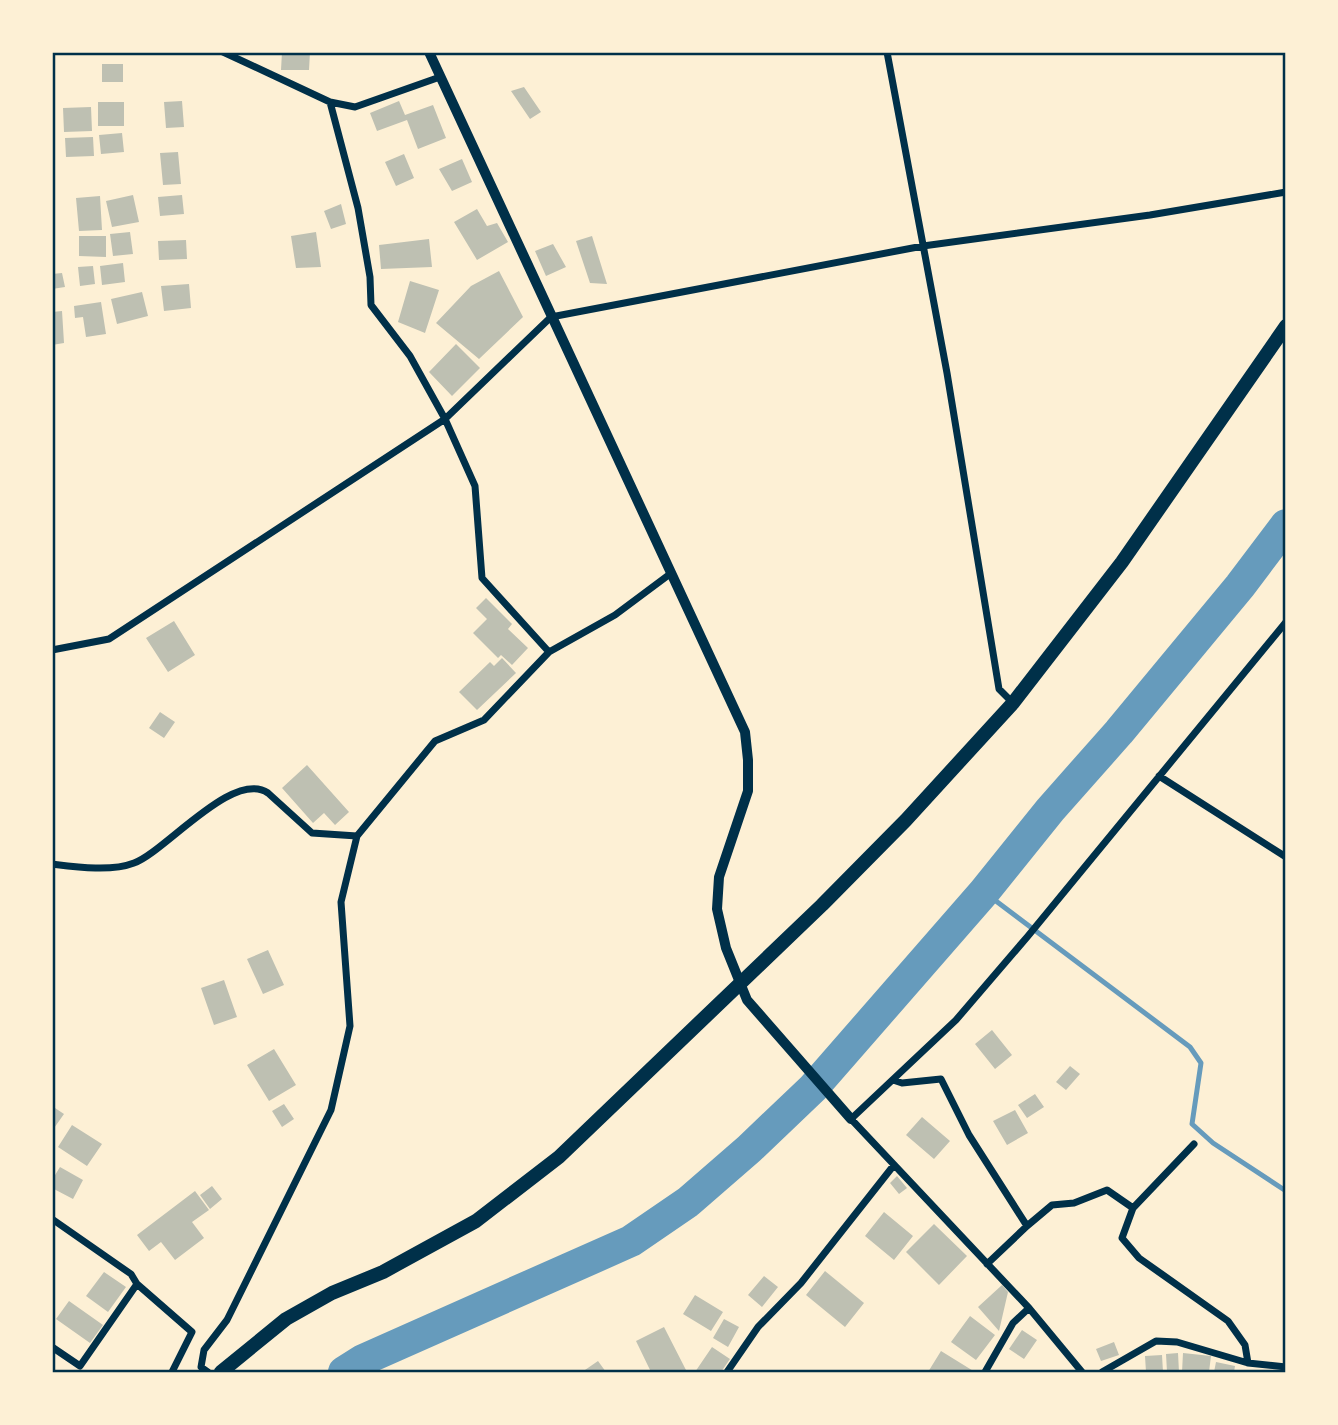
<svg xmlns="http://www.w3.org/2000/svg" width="1338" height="1425" font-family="'Golos Text',sans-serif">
<rect width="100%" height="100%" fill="#fdf0d5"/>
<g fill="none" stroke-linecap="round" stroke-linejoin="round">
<path stroke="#669bbc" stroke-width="5" d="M984,892l206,155 11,16 -9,61 21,19 73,48"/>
<path stroke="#669bbc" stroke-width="32" d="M344,1372l19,-12 268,-119 57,-39 61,-53 64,-61 171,-196 66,-82 69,-78 121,-146 46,-61"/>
</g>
<path fill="#bec0b2" d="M282,52h28l-1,18h-28z
M102,64h21v18h-21z
M524,87l17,25 -11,7 -19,-28z
M182,101l2,26 -18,1 -2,-26z
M399,101l6,14 28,-10 13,33 -28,11 -11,-29 -30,11 -7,-18z
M98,102h26v24h-26z
M91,107l1,24 -28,1 -1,-24z
M122,133l2,19 -23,2 -2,-19z
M93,137l1,19 -28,1 -1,-19z
M178,152l3,32 -18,1 -3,-32z
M404,154l10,24 -18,8 -11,-24z
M462,159l10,23 -20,9 -13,-22z
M133,195l6,27 -27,5 -6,-26z
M182,195l2,19 -24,2 -2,-19z
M100,196l2,34 -23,1 -3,-33z
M341,204l5,20 -15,5 -7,-18z
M477,209l10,17 10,-3 11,19 -31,18 -23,-38z
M130,232l3,22 -20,2 -3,-22z
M316,232l5,35 -25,1 -5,-32z
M79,236h27v21l-27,-1z
M592,236l15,48 -17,-1 -14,-42z
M429,239l3,28 -51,2 -2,-24z
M186,240l1,19 -28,1 -1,-19z
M553,244l13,23 -20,9 -11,-25z
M123,263l2,19 -23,3 -2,-19z
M93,266l2,18 -15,2 -2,-19z
M499,271l24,46 -44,42 -43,-36 35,-37z
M62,273l3,14 -13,2v-15z
M410,281l29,9 -14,43 -27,-11z
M189,284l2,24 -27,3 -3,-25z
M142,292l6,24 -31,8 -6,-25z
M101,302l5,32 -20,3 -3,-20 -8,1 -1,-12z
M62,311l2,32 -12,2v-33z
M456,344l24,24 -28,28 -23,-24z
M486,598l26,26 -4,5 20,19 -16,17 -11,-10 -3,3 -25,-25 14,-14 -11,-11z
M174,621l21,34 -27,17 -22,-34z
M502,658l14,15 -39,37 -18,-18 31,-30 4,4z
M160,712l15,10 -11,16 -15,-10z
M307,765l42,47 -14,13 -11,-12 -11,10 -31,-35z
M268,950l16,35 -21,9 -16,-35z
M224,980l13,37 -23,8 -13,-37z
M992,1030l20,25 -17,14 -20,-25z
M274,1049l22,36 -27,16 -22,-36z
M1070,1066l10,8 -14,16 -10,-8z
M1035,1094l9,13 -17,11 -9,-13z
M284,1104l10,15 -12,8 -10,-16z
M52,1106l12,8 -12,17z
M1015,1110l13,23 -21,12 -14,-24z
M922,1117l28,24 -16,18 -28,-24z
M72,1125l30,19 -15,22 -29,-19z
M60,1167l23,13 -10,19 -21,-11v-8z
M897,1176l10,12 -8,6 -9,-11z
M212,1186l10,13 -12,10 -10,-14z
M195,1191l14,19 -17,12 12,16 -29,22 -14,-18 -12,9 -12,-16z
M884,1212l29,24 -19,24 -29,-24z
M934,1224l33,32 -28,29 -33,-33z
M825,1271l39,32 -19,24 -39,-32z
M104,1272l22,15 -18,25 -22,-16z
M764,1276l14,11 -16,20 -14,-12z
M1002,1285l6,7 -9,39 -21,-24z
M695,1295l28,17 -12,19 -28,-17z
M69,1301l34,24 -13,18 -34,-24z
M970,1316l25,19 -19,25 -25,-18z
M724,1319l15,8 -11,20 -15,-9z
M664,1327l22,43 -5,2h-30l-15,-31z
M1022,1330l15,10 -13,19 -15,-10z
M1114,1342l5,13 -18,6 -5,-12z
M712,1347l18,12 -9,13h-26z
M941,1351l34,21h-47z
M1178,1353l1,19h-12l-1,-18z
M1183,1353l28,3 -2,16h-27z
M1162,1355l1,17h-17l-1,-16z
M598,1361l8,11h-24z
M1216,1362l19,4 -1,6h-20z"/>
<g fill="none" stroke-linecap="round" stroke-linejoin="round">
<path stroke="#003049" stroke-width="7" d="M223,52l107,50 25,5 85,-30
M887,52l60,321 52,316 14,14
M330,102l28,106 12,69 1,28 39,51 35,63 30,67 7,92 67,74
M52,650l57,-11 336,-220 106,-102 372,-71 227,-31 136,-23
M1159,776l127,81
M52,864c24,3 59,8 82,-1 31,-11 99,-94 134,-70l44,40 45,3
M893,1080l9,3 39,-4 28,56 58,91 -40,38
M1133,1208l61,-64
M52,1219l79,55 6,10 55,48 -20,40
M1027,1226l25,-21 22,-2 33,-13 26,18 -11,30 17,20 89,63 17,24 3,18
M52,1347l28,19 57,-82
M208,1372l-7,-5 3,-17 23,-30 104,-210 19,-84 -9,-124 16,-66 78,-95 49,-21 65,-68 66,-37 55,-41
M727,1372l31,-45 43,-44 93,-118
M985,1372l28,-49 16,-15
M1082,1372l-53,-64 -178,-189 105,-99 72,-84 258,-314
M1102,1372l54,-31 21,1 71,21 38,4"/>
<path stroke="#003049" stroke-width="10" d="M429,52l316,680 3,28v31l-29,86 -2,32 9,39 21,52 104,119"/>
<path stroke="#003049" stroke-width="14" d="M221,1372l65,-53 46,-26 51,-21 93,-51 83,-64 263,-252 84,-85 107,-117 109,-141 164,-236"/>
</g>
<rect width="1338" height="1425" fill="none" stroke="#fdf0d5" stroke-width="108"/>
<rect x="54" y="54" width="1230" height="1317" fill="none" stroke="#003049" stroke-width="2.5"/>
</svg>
